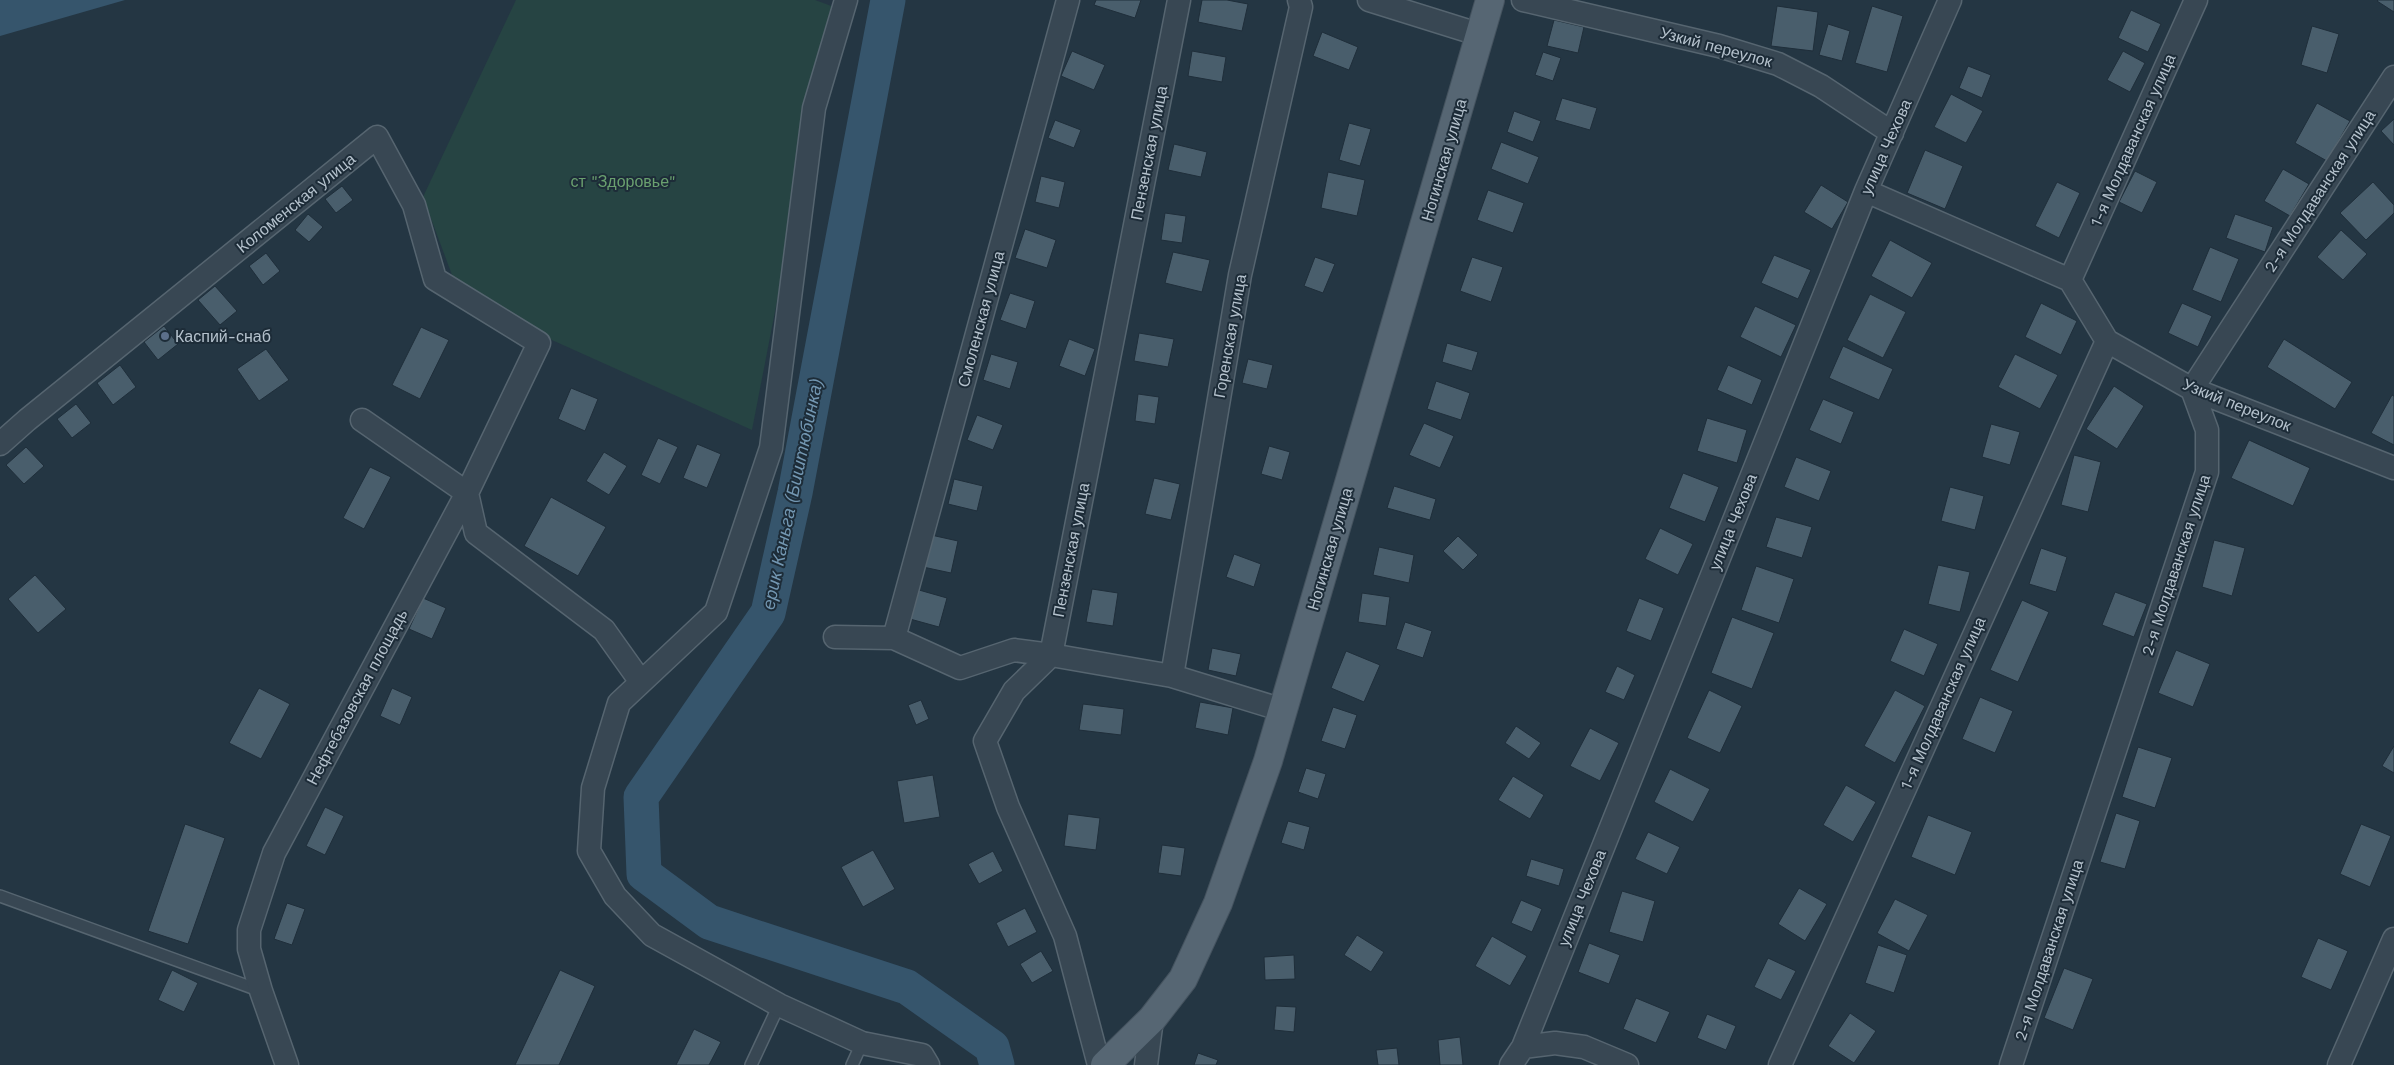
<svg xmlns="http://www.w3.org/2000/svg" width="2394" height="1065" font-family="'Work Sans',sans-serif">
<rect width="100%" height="100%" fill="#243643"/>
<path fill="#264443" d="M516,0h299l19,7 -82,423 -291,-131 -38,-102z"/>
<path fill="#36556c" d="M0,0h125l-125,36z"/>
<g fill="none" stroke-linecap="round" stroke-linejoin="round">
<path stroke="#36556c" stroke-width="35" d="M888,0l-93,493 -27,120 -127,184 3,77 65,48 198,65 85,60 5,18"/>
</g>
<path fill="#495e6c" stroke="#1f2e3a" d="M1096,0h45l-6,18 -41,-13z
M1202,0h25l21,4 -6,27 -44,-9z
M2394,0v12l-17,-11 1,-1z
M1777,6l41,6 -5,39 -42,-5z
M1872,6l31,10 -16,56 -32,-9z
M2131,10l30,14 -13,28 -30,-14z
M1554,20l30,7 -6,26 -31,-7z
M1828,24l22,7 -8,30 -23,-6z
M2312,26l27,8 -12,39 -26,-8z
M1322,32l36,15 -9,23 -36,-14z
M1072,51l33,14 -11,25 -33,-14z
M1192,51l34,6 -4,25 -34,-6z
M2123,51l22,12 -15,29 -23,-12z
M1543,52l18,6 -8,23 -18,-6z
M1968,66l23,9 -9,23 -23,-10z
M1951,94l32,17 -17,32 -32,-16z
M1562,98l35,10 -7,22 -35,-10z
M2317,103l33,18 -23,40 -32,-18z
M1514,111l27,10 -8,21 -26,-10z
M2394,119v26l-13,-14z
M1055,120l26,10 -7,18 -26,-10z
M1349,123l22,6 -11,37 -21,-6z
M1501,142l38,15 -11,27 -37,-15z
M1174,144l33,8 -6,25 -33,-7z
M1925,150l38,16 -18,43 -38,-16z
M2283,169l26,15 -19,32 -26,-15z
M2135,171l22,11 -15,31 -23,-11z
M1328,172l37,8 -8,36 -36,-8z
M1041,176l24,6 -6,26 -24,-6z
M2057,182l23,11 -21,45 -24,-12z
M2373,182l21,23v8l-28,27 -26,-27z
M1821,185l27,17 -16,27 -28,-17z
M342,186l11,14 -17,13 -11,-14z
M1488,190l36,13 -11,30 -36,-13z
M1165,213l21,3 -4,27 -21,-3z
M308,214l15,13 -14,15 -14,-12z
M2235,214l38,13 -8,25 -39,-14z
M1025,229l31,11 -9,28 -32,-10z
M2341,230l26,24 -24,26 -26,-23z
M1890,240l42,23 -20,35 -41,-22z
M2210,247l29,12 -18,43 -29,-12z
M1173,252l37,8 -8,32 -37,-9z
M266,253l14,18 -17,14 -14,-19z
M1774,255l37,15 -13,29 -37,-16z
M1315,257l20,7 -12,29 -19,-7z
M1472,257l31,10 -12,35 -31,-11z
M215,286l22,25 -17,14 -22,-25z
M1010,293l25,8 -9,28 -26,-9z
M1870,294l36,18 -23,46 -36,-18z
M2041,303l36,18 -16,34 -36,-18z
M2182,303l30,13 -14,31 -30,-14z
M1755,306l41,19 -15,32 -41,-20z
M164,326l14,18 -20,16 -14,-18z
M421,327l28,13 -29,59 -28,-14z
M1139,333l35,6 -6,28 -34,-6z
M1069,339l26,10 -10,27 -26,-10z
M2284,339l68,43 -17,27 -68,-42z
M1447,343l31,9 -6,19 -30,-9z
M1843,346l50,23 -14,31 -50,-22z
M266,349l23,31 -30,21 -22,-32z
M991,354l27,8 -8,27 -27,-9z
M2015,354l43,21 -18,34 -42,-22z
M1248,359l25,6 -6,24 -25,-6z
M120,365l16,22 -23,18 -16,-22z
M1728,365l34,15 -10,25 -35,-15z
M1436,381l34,12 -9,27 -34,-11z
M2114,386l30,20 -27,43 -31,-20z
M571,388l27,11 -13,32 -27,-12z
M1138,394l21,3 -4,27 -20,-3z
M2392,395l2,1v49l-23,-12z
M1823,399l31,13 -13,32 -32,-14z
M76,404l15,19 -19,15 -15,-19z
M977,415l26,10 -10,25 -26,-10z
M1707,418l40,12 -10,33 -40,-12z
M1424,423l30,13 -14,32 -31,-13z
M1991,424l29,8 -10,33 -28,-8z
M658,438l20,9 -18,37 -19,-9z
M2249,440l61,28 -17,38 -62,-28z
M697,444l24,10 -14,34 -24,-10z
M1269,446l21,6 -8,28 -21,-6z
M26,447l18,19 -20,18 -18,-19z
M604,452l23,14 -18,29 -23,-14z
M2074,455l27,7 -13,50 -27,-7z
M1796,457l35,14 -12,30 -35,-14z
M370,467l21,10 -27,52 -21,-11z
M1683,473l36,14 -14,35 -36,-14z
M1154,478l26,6 -9,36 -26,-6z
M954,479l29,7 -6,25 -29,-7z
M1394,486l42,13 -6,21 -43,-12z
M1950,487l34,9 -9,34 -34,-9z
M551,497l55,30 -28,49 -54,-30z
M1776,517l36,10 -10,31 -36,-11z
M1660,528l33,16 -15,31 -33,-16z
M931,535l27,6 -7,32 -28,-6z
M1458,536l20,19 -15,15 -20,-19z
M2214,540l31,8 -13,48 -30,-9z
M1379,547l35,8 -5,28 -36,-8z
M2041,548l26,9 -11,35 -27,-8z
M1234,554l27,10 -7,23 -28,-10z
M1938,565l32,7 -10,40 -32,-8z
M1756,566l38,13 -15,44 -38,-13z
M35,575l31,34 -28,24 -30,-34z
M1092,589l26,4 -5,33 -27,-4z
M919,590l28,8 -8,29 -29,-8z
M2115,592l32,12 -13,33 -32,-12z
M1362,593l28,4 -4,29 -28,-4z
M423,598l23,10 -14,31 -23,-10z
M1639,598l25,10 -13,33 -25,-10z
M2022,600l27,12 -31,70 -28,-12z
M1732,617l42,16 -22,56 -41,-16z
M1405,622l27,9 -9,27 -27,-9z
M1904,629l34,15 -14,32 -34,-15z
M1212,648l29,6 -5,22 -28,-6z
M2176,650l34,14 -17,43 -35,-14z
M1346,651l34,14 -16,37 -33,-14z
M1617,666l18,9 -11,25 -19,-8z
M259,688l31,16 -29,55 -32,-16z
M392,688l20,9 -12,28 -20,-9z
M1709,690l33,16 -22,47 -33,-15z
M1895,690l30,16 -30,57 -31,-17z
M1980,697l33,14 -18,42 -33,-14z
M921,700l8,19 -13,6 -8,-20z
M1200,702l33,6 -5,27 -33,-7z
M1083,704l41,5 -3,26 -42,-5z
M1333,707l24,8 -12,34 -24,-8z
M1516,726l25,17 -12,16 -24,-16z
M1590,728l29,15 -19,38 -30,-15z
M2394,746v27l-12,-7z
M2138,747l34,11 -17,50 -33,-11z
M1306,768l20,6 -8,25 -20,-7z
M1670,769l40,20 -17,33 -39,-20z
M933,775l7,42 -36,6 -7,-42z
M1513,776l31,19 -14,24 -32,-19z
M1846,785l30,17 -23,40 -30,-17z
M325,807l19,9 -19,39 -19,-9z
M2116,813l24,8 -15,48 -25,-7z
M1068,814l32,4 -4,32 -32,-4z
M1928,815l44,17 -17,43 -44,-18z
M1288,821l22,6 -6,23 -23,-7z
M185,824l40,14 -37,106 -40,-13z
M2361,824l30,12 -21,51 -30,-13z
M1648,832l32,15 -13,27 -32,-15z
M1162,845l23,3 -4,28 -23,-3z
M873,850l22,39 -32,18 -22,-40z
M993,851l10,20 -24,13 -11,-20z
M1531,859l33,10 -5,17 -33,-10z
M1799,888l28,16 -22,37 -27,-17z
M1622,891l33,10 -12,41 -34,-10z
M1895,899l33,16 -19,36 -32,-18z
M1521,900l21,9 -10,23 -21,-9z
M287,903l18,6 -13,36 -18,-6z
M1025,908l12,24 -29,15 -12,-24z
M1357,935l27,17 -13,20 -27,-17z
M1492,936l35,20 -17,30 -35,-20z
M2318,938l30,13 -17,39 -30,-13z
M1589,943l31,12 -11,29 -31,-12z
M1878,945l29,10 -13,38 -29,-10z
M1041,951l12,20 -21,12 -12,-19z
M1294,955l1,24 -30,1 -1,-23z
M1768,958l28,13 -15,29 -27,-13z
M2064,968l29,11 -20,51 -29,-12z
M172,970l26,13 -14,29 -26,-12z
M560,970l35,16 -36,79h-44z
M1636,998l34,14 -14,31 -33,-14z
M1276,1006l20,1 -2,25 -20,-2z
M1850,1013l26,18 -22,32 -26,-17z
M1707,1014l29,12 -10,24 -29,-12z
M694,1029l27,13 -12,23h-33z
M1460,1037l3,28h-23l-2,-25z
M1397,1048l2,17h-21l-2,-15z
M1198,1053l20,7 -2,5h-22z"/>
<g fill="none" stroke-linecap="round" stroke-linejoin="round">
<g stroke="#566570" stroke-width="14">
<path id="service" d="M0,896l261,95
M751,1065l28,-60
M852,1065l10,-22"/>
</g>
<g stroke="#566570" stroke-width="25">
<path id="minor" d="M846,0l-32,108 -43,340 -55,164 -97,91 -26,85 -4,63 26,45 37,39 127,70 83,38 60,12 6,10
M1369,0l112,35
M1523,0l196,46 59,18 43,22 71,47
M1866,191l204,89 37,61 85,48 202,79
M2070,280l126,-280
M362,420l105,73 9,40 128,97 37,52
M0,444l27,-24 350,-283 37,68 21,74 104,64 -72,150 -193,360 -25,77v19l12,42 26,74
M835,637l59,1 66,30 54,-18 37,5 121,21 111,34
M894,638l174,-638
M1172,676l68,-401 61,-268 -2,-7
M1523,1047l343,-856 84,-191
M1099,1065l-34,-129 -57,-129 -23,-66 29,-50 37,-36 128,-655
M1146,1065l6,-46
M1511,1065l12,-18 32,-4 29,4 43,18
M1780,1065l327,-724
M2011,1065l196,-593v-42l-15,-41 202,-312
M2339,1065l55,-126"/>
</g>
<g stroke="#45535f" stroke-width="30">
<path id="primary" d="M1105,1065l47,-46 31,-40 35,-76 50,-142 222,-761"/>
</g>
<use href="#service" stroke="#384753" stroke-width="11"/>
<use href="#minor" stroke="#384753" stroke-width="22"/>
<use href="#primary" stroke="#566673" stroke-width="28"/>
</g>
<circle fill="#5c6f8a" stroke="#1d2c38" stroke-width="2" cx="165" cy="336" r="5"/>
<g text-anchor="middle" dominant-baseline="central" stroke-width="4" stroke-linejoin="round" paint-order="stroke">
<g font-size="16" fill="#b5c2cd" stroke="#1d2c38">
<text transform="translate(1716 47) rotate(15)">Узкий переулок</text>
<text transform="translate(2133 140) rotate(-66)">1-я Молдаванская улица</text>
<text transform="translate(1886 147) rotate(-66)">улица Чехова</text>
<text transform="translate(1149 153) rotate(-79)">Пензенская улица</text>
<text transform="translate(1444 160) rotate(-74)">Ногинская улица</text>
<text transform="translate(2320 191) rotate(-57)">2-я Молдаванская улица</text>
<text transform="translate(296 203) rotate(-39)">Коломенская улица</text>
<text transform="translate(981 319) rotate(-75)">Смоленская улица</text>
<text transform="translate(1230 336) rotate(-80)">Горенская улица</text>
<text transform="translate(2237 405) rotate(22)">Узкий переулок</text>
<text transform="translate(1733 522) rotate(-68)">улица Чехова</text>
<text transform="translate(1330 549) rotate(-74)">Ногинская улица</text>
<text transform="translate(1071 550) rotate(-79)">Пензенская улица</text>
<text transform="translate(2176 565) rotate(-72)">2-я Молдаванская улица</text>
<text transform="translate(357 697) rotate(-62)">Нефтебазовская площадь</text>
<text transform="translate(1943 703) rotate(-66)">1-я Молдаванская улица</text>
<text transform="translate(1582 898) rotate(-68)">улица Чехова</text>
<text transform="translate(2049 950) rotate(-72)">2-я Молдаванская улица</text>
</g>
<g font-size="16" fill="#6aa06f" stroke="#1d2c38">
<text x="623" y="181">ст "Здоровье"</text>
</g>
<g font-size="16" fill="#b5c2cd" stroke="#1d2c38" text-anchor="start">
<text x="175" y="336">Каспий-снаб</text>
</g>
<g font-size="18" font-style="italic" fill="#7397b2" stroke="#1d2c38">
<text transform="translate(792 494) rotate(-78)">ерик Каньга (Биштюбинка)</text>
</g>
</g>
</svg>
